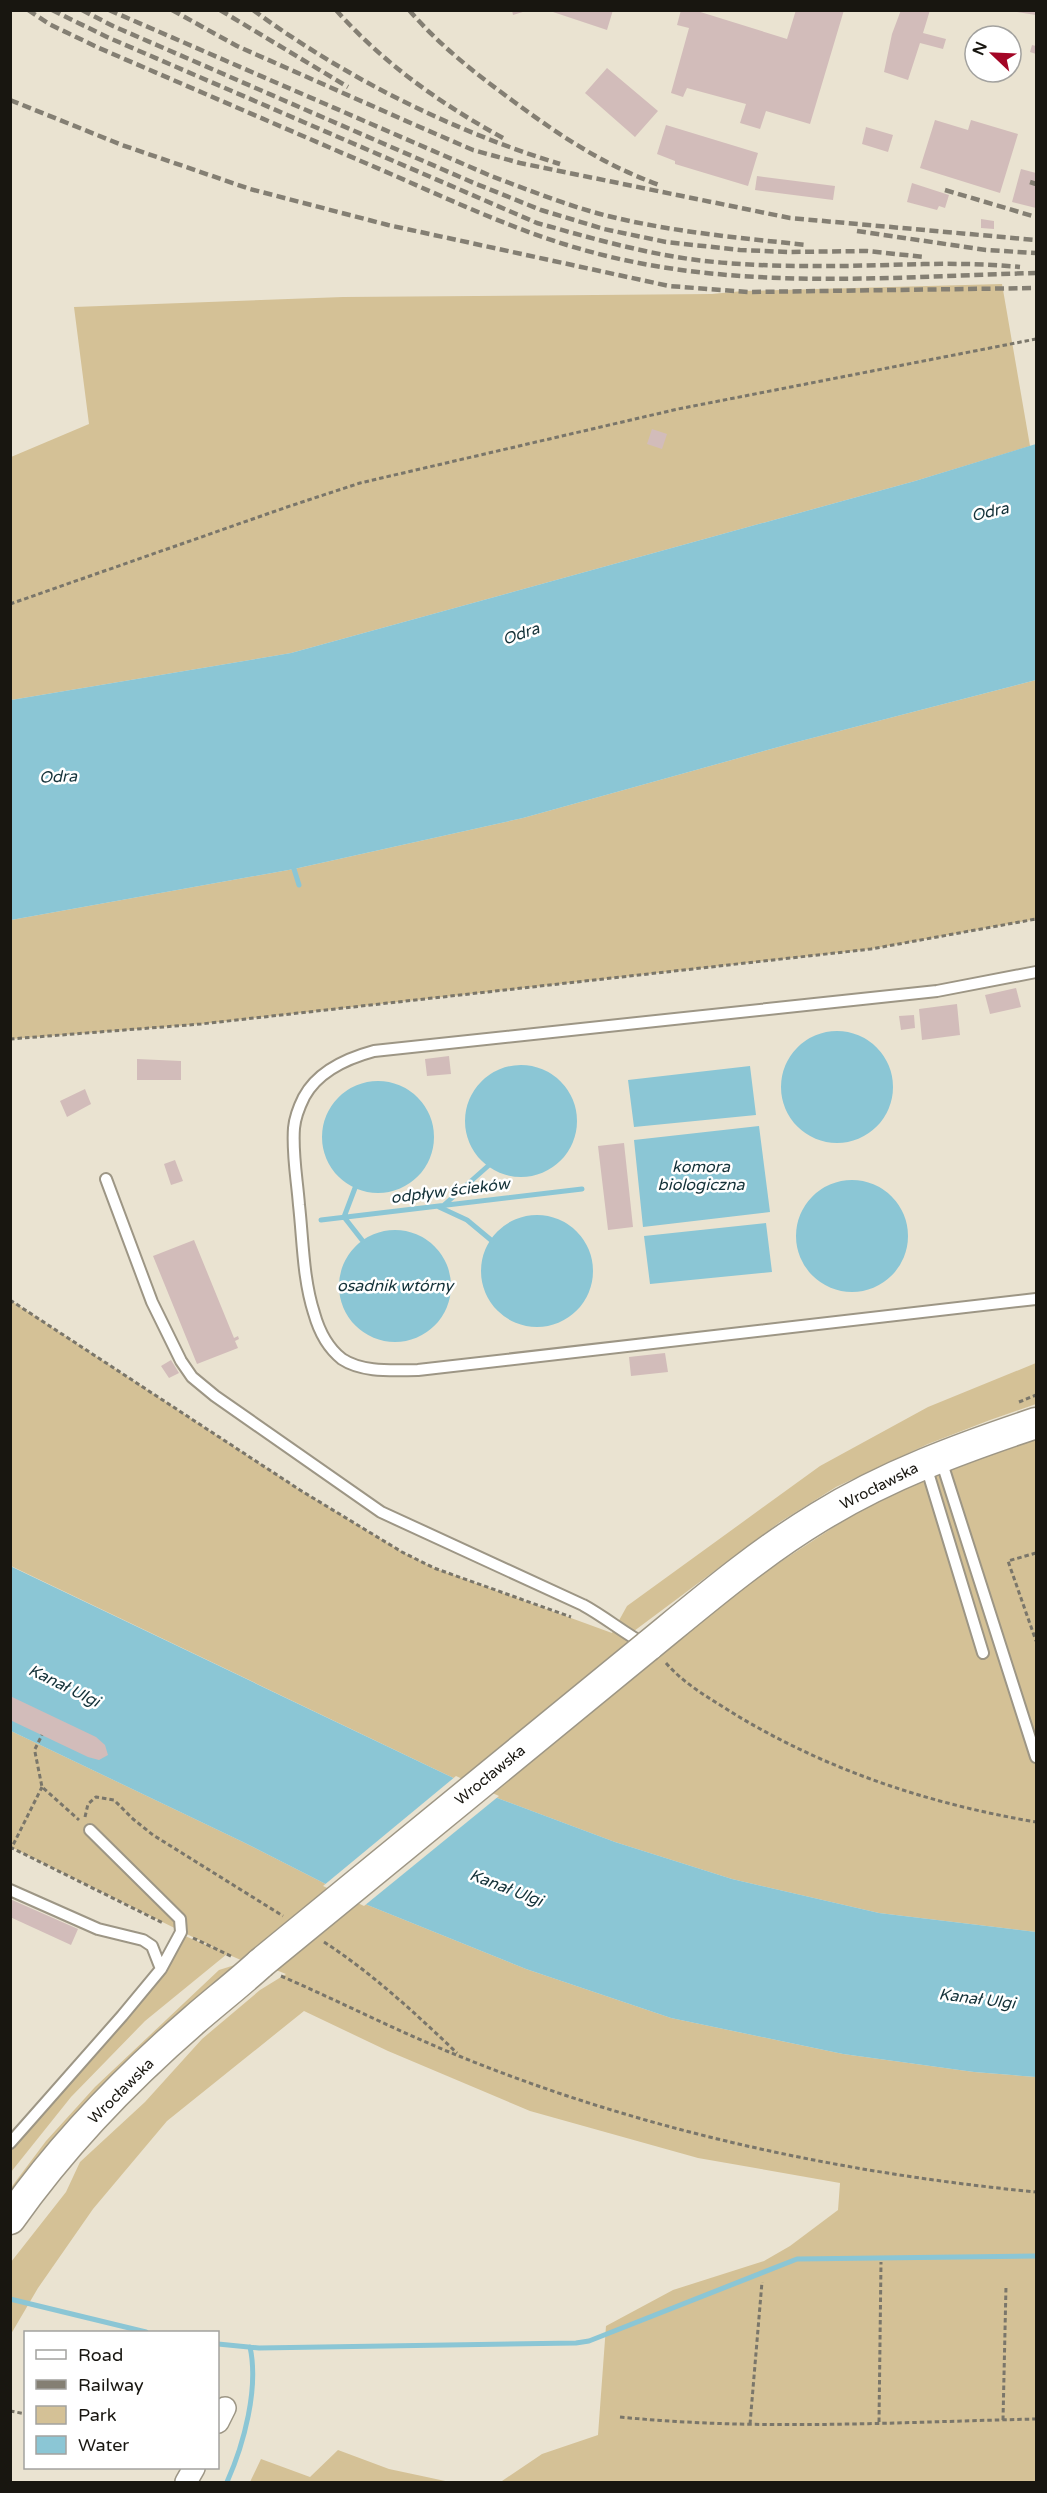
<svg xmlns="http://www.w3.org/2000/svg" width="1047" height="2493" font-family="'Varela Round',sans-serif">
<rect width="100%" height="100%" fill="#eae3d1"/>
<path fill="#d4c196" d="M1002,284l28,162 -115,35 -624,172 -280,47v-243l78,-33 -15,-117 269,-10 369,-3 31,-3z
M1036,680v239l-165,30 -670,75 -190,15v-119l283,-51 229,-51 270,-75z
M10,1300l290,190 102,62 32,16 178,65 15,-27 193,-140 108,-59 108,-44v41l-46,16 -62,24 -92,43 -56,35 -154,115 31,17 85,-67 98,-64 66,-38 130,-50v497l-157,-19 -147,-34 -117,-37 -126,-47 -478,-229z
M11,1731l232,111 122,62 161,65 145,49 172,36 131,18 62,5v405h-786l11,-23 49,18 28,-27 51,19 61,13 52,-1 40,-27 56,-19 8,-109 67,-36 91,-29 26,-15 48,-36 2,-27 -142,-25 -168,-47 -142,-60 -84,-40 -137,110 -74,88 -55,79 -27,46v-72l55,-70 14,-30 65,-60 57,-63 58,-49 26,-16 -25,-10 -4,3 -30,-13 -82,67 -74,76 -60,75 -1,-21 26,-35 120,-134 29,-46 36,15 -210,-104z
M238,1964l-227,232 -1,-7 36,-48 49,-54 124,-117z"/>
<path fill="#8bc6d5" d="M1036,444v236l-243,63 -270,75 -229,51 -283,51v-220l280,-47 624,-172z
M781 1087a56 56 0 1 1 112 0a56 56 0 1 1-112 0Z
M465 1121a56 56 0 1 1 112 0a56 56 0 1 1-112 0Z
M750,1066l6,49 -122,12 -6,-47z
M322 1137a56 56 0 1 1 112 0a56 56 0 1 1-112 0Z
M759,1126l11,86 -127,15 -9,-87z
M796 1236a56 56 0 1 1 112 0a56 56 0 1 1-112 0Z
M481 1271a56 56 0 1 1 112 0a56 56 0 1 1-112 0Z
M766,1223l6,49 -122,12 -6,-48z
M339 1286a56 56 0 1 1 112 0a56 56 0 1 1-112 0Z
M10,1566l479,229 126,47 117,37 147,34 157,19v145l-62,-5 -131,-18 -172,-36 -145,-49 -161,-65 -122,-62 -232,-111z"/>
<path fill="#eae3d1" d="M456,1776l43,20 -135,110 -41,-20z"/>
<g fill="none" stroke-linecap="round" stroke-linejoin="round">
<path stroke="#8bc6d5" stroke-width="5" d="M294,869l5,16
M355,1188l-11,29 18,23
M444,1205l44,-39
M439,1207l28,13 24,20
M321,1220l261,-31
M10,2299l136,33
M218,2344l41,4 317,-5 13,-2 208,-82 239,-3
M227,2482c17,-38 32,-94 23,-135"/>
</g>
<path fill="#d2bcba" d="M512,10h14v1l-13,4z
M547,10h66l-6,20z
M681,10h13l93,29 9,-29h48l-34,114 -44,-13 -6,18 -20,-6 6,-19 -59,-16 -4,9 -12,-4 18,-65 -12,-3z
M901,10h29l-7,23 23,6 -3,10 -23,-6 -12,37 -24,-8 8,-38z
M1017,10h19v5l-19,-3z
M1032,45l4,1v8l-6,-2z
M607,68l51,43 -23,26 -50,-44z
M935,120l33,10 3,-10 47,14 -18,59 -80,-25z
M666,125l92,28 -10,33 -73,-22v-3l-18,-7z
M866,127l27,8 -5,17 -26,-8z
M1021,169l15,4v35l-24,-6z
M757,176l78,10 -2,14 -78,-10z
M912,183l37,12 -4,13 -6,-2 -2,4 -30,-8z
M981,219l13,2v8l-13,-1z
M652,429l15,5 -5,15 -15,-5z
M1016,988l5,19 -31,7 -5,-19z
M957,1004l3,31 -38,5 -3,-31z
M914,1015l1,13 -14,2 -2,-14z
M449,1056l2,18 -24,2 -2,-17z
M137,1059l44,2v19h-44z
M85,1089l6,15 -24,13 -7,-16z
M624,1143l9,84 -25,3 -10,-84z
M175,1160l8,21 -12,4 -7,-21z
M194,1240l40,98 4,-2 1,3 -4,2 3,7 -41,16 -44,-108z
M665,1353l3,19 -37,4 -2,-19z
M171,1360l8,13 -10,5 -8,-12z
M10,1696l86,41 9,8 3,10 -9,5 -11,-3 -78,-37z
M10,1899l68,30 -7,16 -61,-28z"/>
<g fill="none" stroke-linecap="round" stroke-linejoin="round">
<g stroke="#9d9685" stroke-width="14">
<path id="service" d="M1036,972l-99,19 -563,60c-26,7 -56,20 -70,46 -5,10 -9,20 -10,31 -2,25 3,51 5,77 4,36 4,74 15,108 5,18 14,35 28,46 21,14 52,11 76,11l618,-71
M106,1179l46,123 29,59 11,16 23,19 166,116 202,93c22,12 41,28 63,40
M941,1460l95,297
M926,1466l57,187
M10,1890l88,39 45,11 9,6 9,23
M10,2143l112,-127 39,-47 20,-37 -1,-13 -90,-89"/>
</g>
<g stroke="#9d9685" stroke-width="24">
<path id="minor" d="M218,2422l7,-14
M186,2482l8,-14"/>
</g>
<g stroke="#9d9685" stroke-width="33">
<path id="secondary" d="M648,1646c55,-45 110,-92 171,-129 68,-42 142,-69 217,-94
M10,2219c52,-74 116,-140 184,-199 22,-19 45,-37 67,-57"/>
</g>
<path stroke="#7a766a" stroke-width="3" stroke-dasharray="4.5 3" stroke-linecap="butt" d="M10,604l277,-97 73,-24 318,-74 358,-70
M10,1039l191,-15 670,-75 165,-30
M10,1300l290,190 102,62 32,16 137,49
M1019,1402l17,-7
M1036,1553l-28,8 28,80
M666,1663c19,22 45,36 70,52 93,56 194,89 300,107
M35,1749l7,-14
M35,1752l7,35 37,33
M85,1817l3,-13 8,-7 18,3 19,19 20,16 130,81
M10,1847l153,76
M10,1851l32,-64
M193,1938l40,19
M324,1942c48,31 92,72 133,111
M281,1976c60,26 118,56 178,80 184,75 381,117 577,136
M10,2411l16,3
M620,2417c138,14 278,5 416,2
M1003,2420l3,-134
M879,2422l2,-160
M750,2424l12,-142"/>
<use href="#service" stroke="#fff" stroke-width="10"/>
<use href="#minor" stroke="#fff" stroke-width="21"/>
<use href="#secondary" stroke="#fff" stroke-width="30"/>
<path stroke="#847f73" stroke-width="4.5" stroke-dasharray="9 4.5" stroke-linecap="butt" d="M28,10l21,14 50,24c95,41 190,82 285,123 69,30 138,63 211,82 144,38 294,24 441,20
M52,10l55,27 430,186c43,12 85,24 128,32 48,9 98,11 146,11 70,1 139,-6 209,1
M82,10l31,16 361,157 67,27 63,19 62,13 74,8 48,2 79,-1 57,6
M109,10l382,166c38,14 77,30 117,40 65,16 132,22 199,29
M172,10l65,36 176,78 60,26 47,13 270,55 246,22
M220,10l128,77
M253,10c93,68 197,120 307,154
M336,10c48,54 105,94 167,128
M409,10c31,36 66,63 104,91 49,36 89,63 146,84
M10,100l112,45 128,44 138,36 281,61 79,6 288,-4
M1030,182l6,2
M945,190l91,27
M857,231l129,19 50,3"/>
<g stroke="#9d9685" stroke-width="33" stroke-linecap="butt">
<path id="secondary-bridge" d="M261,1963l387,-317"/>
</g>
<use href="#secondary-bridge" stroke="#fff" stroke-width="30"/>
</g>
<g text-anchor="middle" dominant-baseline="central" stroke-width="5" stroke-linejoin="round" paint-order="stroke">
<g font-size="15" fill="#181610" stroke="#fff">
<text transform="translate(879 1486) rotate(-27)">Wrocławska</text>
<text transform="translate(490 1775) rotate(-39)">Wrocławska</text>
<text transform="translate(121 2091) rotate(-45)">Wrocławska</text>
</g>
<g font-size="16" font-style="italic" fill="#133138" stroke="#fff">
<text transform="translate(990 512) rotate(-13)">Odra</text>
<text transform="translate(521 634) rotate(-19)">Odra</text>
<text transform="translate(58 777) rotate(-2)">Odra</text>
<text x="701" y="1167">komora<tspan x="701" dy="18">biologiczna</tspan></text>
<text transform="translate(450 1191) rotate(-7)">odpływ ścieków</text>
<text x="395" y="1286">osadnik wtórny</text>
<text transform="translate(64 1686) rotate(26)">Kanał Ulgi</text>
<text transform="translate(506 1888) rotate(21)">Kanał Ulgi</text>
<text transform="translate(977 1999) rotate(7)">Kanał Ulgi</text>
</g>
</g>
<rect width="1047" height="2493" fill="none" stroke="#181610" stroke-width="24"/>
<rect x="24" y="2331" width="195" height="138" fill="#ffffff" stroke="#a3a29f" stroke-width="1.5"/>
<rect x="36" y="2350" width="30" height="9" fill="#ffffff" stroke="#a3a29f" stroke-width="1.5"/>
<text x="78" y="2361" font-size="18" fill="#181610">Road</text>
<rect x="36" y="2380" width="30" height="9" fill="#847f73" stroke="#a3a29f" stroke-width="1.5"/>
<text x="78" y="2391" font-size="18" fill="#181610">Railway</text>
<rect x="36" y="2406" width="30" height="18" fill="#d4c196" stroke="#a3a29f" stroke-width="1.5"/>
<text x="78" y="2421" font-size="18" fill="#181610">Park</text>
<rect x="36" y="2436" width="30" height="18" fill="#8bc6d5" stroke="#a3a29f" stroke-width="1.5"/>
<text x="78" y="2451" font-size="18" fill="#181610">Water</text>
<g transform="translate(993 54) rotate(293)"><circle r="28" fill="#ffffff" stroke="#a3a29f" stroke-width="1.5"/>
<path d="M0-4.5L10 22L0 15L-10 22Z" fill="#a30626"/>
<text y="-9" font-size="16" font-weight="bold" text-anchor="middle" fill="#181610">N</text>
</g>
</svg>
